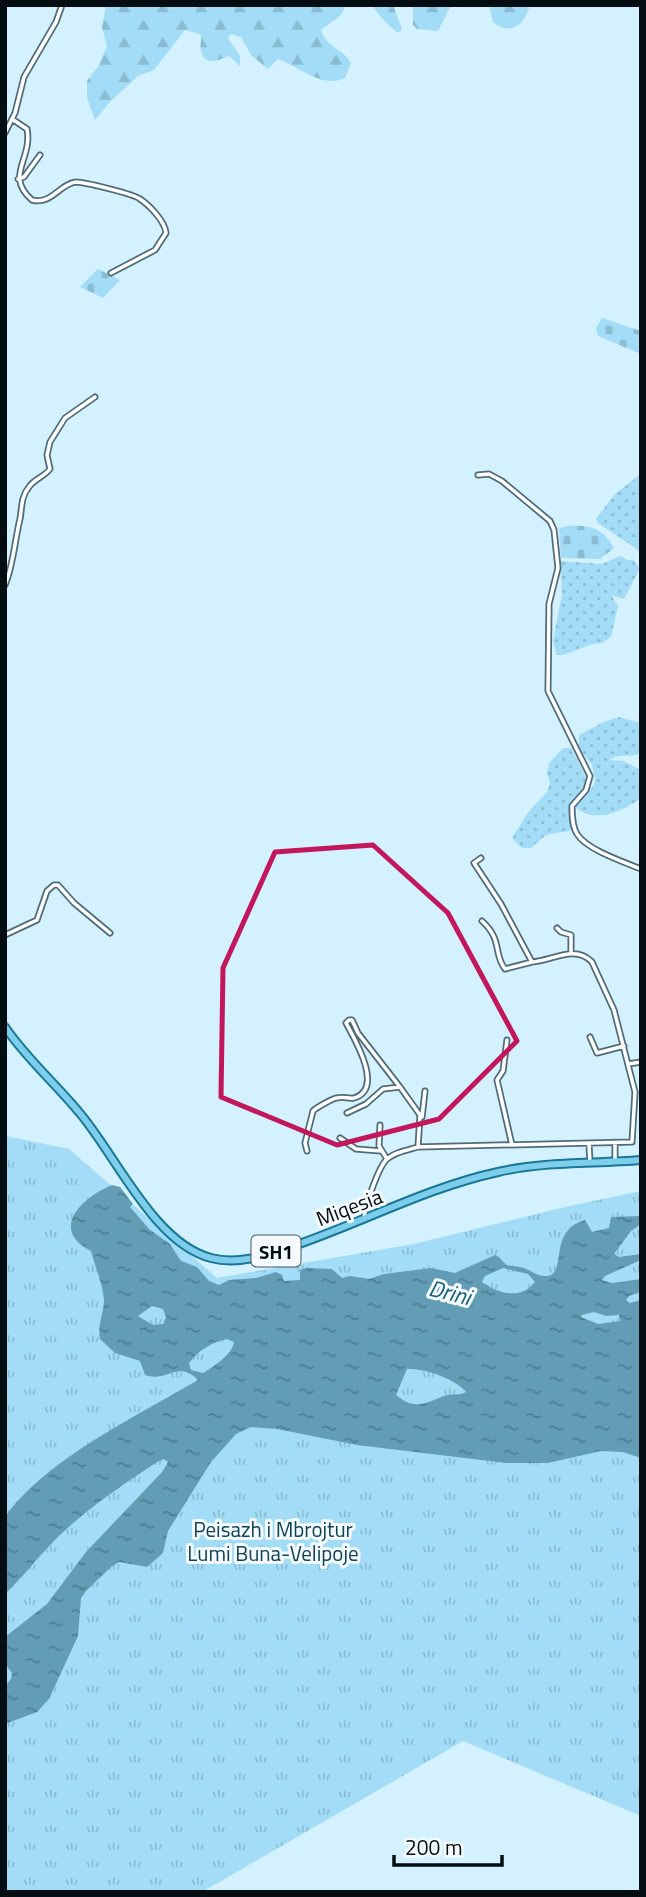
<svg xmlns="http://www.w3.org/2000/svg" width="646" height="1897" font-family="'Titillium Web',sans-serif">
<defs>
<pattern id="grass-dots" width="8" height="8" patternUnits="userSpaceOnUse" patternTransform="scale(1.75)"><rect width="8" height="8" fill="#a2dcf6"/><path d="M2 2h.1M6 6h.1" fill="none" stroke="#8abcd2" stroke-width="1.8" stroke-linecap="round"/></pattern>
<pattern id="forest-firs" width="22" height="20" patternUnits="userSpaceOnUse" patternTransform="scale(1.75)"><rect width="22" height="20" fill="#a2dcf6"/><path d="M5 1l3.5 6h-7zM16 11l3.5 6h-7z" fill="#8abcd2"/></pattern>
<pattern id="cemetery-stones" width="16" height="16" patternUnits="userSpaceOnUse" patternTransform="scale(1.75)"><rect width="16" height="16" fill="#a2dcf6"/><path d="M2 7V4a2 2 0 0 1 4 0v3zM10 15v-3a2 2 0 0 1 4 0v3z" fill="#8abcd2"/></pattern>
<pattern id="park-tufts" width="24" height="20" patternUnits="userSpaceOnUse" patternTransform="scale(1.75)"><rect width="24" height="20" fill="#a2dcf6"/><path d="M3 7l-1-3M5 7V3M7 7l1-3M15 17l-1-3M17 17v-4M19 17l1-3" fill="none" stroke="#8abcd2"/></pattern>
<pattern id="water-ripples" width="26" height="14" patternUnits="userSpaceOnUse" patternTransform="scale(1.75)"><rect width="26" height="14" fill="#629cb5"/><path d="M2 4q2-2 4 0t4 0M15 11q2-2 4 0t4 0" fill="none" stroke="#4f7e92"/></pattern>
</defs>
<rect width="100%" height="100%" fill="#d3f1ff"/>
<path fill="url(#grass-dots)" d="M641,474v78l-43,-29 -2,-4 19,-25z
M620,556l7,4h6l7,8 -16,31 -13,-4 7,11 -7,31 -9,6 -10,1 -29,11h-6l-4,-14 9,-47 -2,-33 42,3z
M619,717l19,5 3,3v28c-10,5 -23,0 -32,7l14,1 18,9v28c-19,14 -46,26 -66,9l19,-22 1,-5 -3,-15 -13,-17v-13l25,-13z
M563,748h8l15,29 -4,14 -13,15v10l4,14 -27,5 -15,13h-9l-10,-10 17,-27 18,-19 3,-9 -3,-10 2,-10z"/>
<path fill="url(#forest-firs)" d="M106,5h240l-5,10 -20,15c5,18 22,18 30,33l-6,15c-23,11 -47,-12 -67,-19l-10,10 -17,-14 -10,-18 -10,-3 -3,4 12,18v10l-11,-10c-10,4 -24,11 -28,-5 -2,-6 2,-10 -1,-17l-15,-4 -31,40 -16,6 -28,26 -15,18 -8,-22v-17l12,-16 8,-19 -5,-19z
M372,5h21l9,24 -4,4c-11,-9 -18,-16 -26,-28z
M413,5h38l-13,26 -21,-2 -4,-4z
M489,5h41c-5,19 -19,32 -37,17z"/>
<path fill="url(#cemetery-stones)" d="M98,269l22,11 -17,18 -23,-11z
M602,318l39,13v23l-43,-18 -2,-8z
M568,526c22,-1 35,2 46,22l-14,11 -39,-1 -2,-30z"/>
<path fill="url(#park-tufts)" d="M5,1136l64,13 148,129 197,-34 151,-37 76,-16v625l-178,-75 -261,151h-197z"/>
<path fill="url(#water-ripples)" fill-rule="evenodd" d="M112,1185l8,2 13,17 -3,3 19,22 21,15 11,17 16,6 12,14 10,4 10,-5 27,-2 20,-6 6,3 2,6 16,-1v-10l7,-2 25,1 10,9 8,-2 19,3 15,-5 47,-6 24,5 40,-18c6,2 7,7 12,10 5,2 12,1 17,3 6,2 13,8 20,8 26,2 1,-45 41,-56l7,12 17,-4 2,-11 30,-1v8l-10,7 -17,23 5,3 22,-3v6l-36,16 -3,4 10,3 29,-4v13l-12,4 -3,4 4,3 11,-3v158l-18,-6 -22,-1 -53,12h-42l-149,-18 -80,-16 -26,-2 -15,7 -25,28 -43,69 -5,22 -16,14 -28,-5 -8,5 -25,24 -5,7 -3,38 -29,63 -12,13 -32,12v-38l6,-7 1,-6 -7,-9v-27l42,-33 39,-52 76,-80 6,-10 -4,-3 -7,3c-33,22 -66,44 -96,72 -20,19 -36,41 -56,60v-77c41,-58 132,-101 193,-137 -20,-21 -31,3 -53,-5l-5,-14 -25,-8 -15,-14c-3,-14 4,-26 4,-39 -1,-15 -9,-34 -13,-49 -43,-22 -8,-54 21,-66zM503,1268l25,6 7,8c-14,18 -37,12 -53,0l3,-6zM152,1306l11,3 3,8 -3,7 -10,1 -15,-9zM594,1312l12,4 13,-1 1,6 -22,3 -17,-7 1,-2zM227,1339l7,3c-2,13 -20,24 -31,31l-12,-3 -2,-7c10,-13 21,-20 38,-24zM407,1369c17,-1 49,10 59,23 -7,4 -14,1 -22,4 -19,7 -29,15 -48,-1z"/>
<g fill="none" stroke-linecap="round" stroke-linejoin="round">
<g stroke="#516b78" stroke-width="7">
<path id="minor" d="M12,119l15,10c6,30 -23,47 5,71 20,5 27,-16 44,-18 8,0 58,12 64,17 9,6 25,22 26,34l-11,17 -44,23
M5,133l10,-20 9,-36 32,-55 6,-17
M18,179l6,-2 16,-22
M478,475l11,-1 13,7 48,40 4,9 4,38 -9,36 -1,87 42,85 -4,14 -14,16c0,9 0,20 5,28 10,16 47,28 64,35
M5,585c8,-18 10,-46 15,-66 2,-11 1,-23 9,-32 5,-8 15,-10 21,-18l-3,-14 3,-13 15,-24 30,-21
M482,921c21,19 11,33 23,48l27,-7
M557,928l4,4 10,3v18
M5,935l32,-15 10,-29 7,-6h4l16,18 36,30
M590,1037l7,16 27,-7
M507,1040l-4,31 -6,9 15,65
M628,1064l13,-2
M347,1113l19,-9 17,-15 17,-2 20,28 -2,32
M422,1117l3,-26
M380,1125l-1,21 8,13
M340,1138l16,11 25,2
M615,1143v19
M589,1144l1,19
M307,1151l-2,-8 8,-32c3,-3 20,-13 24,-13 6,-2 11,1 17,0 31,-9 0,-60 -8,-75l3,-3h3l6,13 42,54
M364,1218c1,-12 14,-49 22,-58 8,-8 22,-10 32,-13l214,-5 3,-50 -21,-82 -22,-48c-17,-18 -40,-1 -60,0l-31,-58 -27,-41 7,-5"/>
</g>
<g stroke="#197696" stroke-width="10">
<path id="primary" d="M5,1027c21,31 49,55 73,84 37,42 75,132 133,147 30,8 60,-5 88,-14 66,-23 130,-57 199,-72 47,-11 95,-8 143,-12"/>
</g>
<use href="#minor" stroke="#fff" stroke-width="3.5"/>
<use href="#primary" stroke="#7cceeb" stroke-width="6"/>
</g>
<path fill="none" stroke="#c2185b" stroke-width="5" stroke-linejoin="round" d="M373,845l75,68 69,128 -78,78 -102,26 -116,-48 2,-129 52,-116z"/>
<g text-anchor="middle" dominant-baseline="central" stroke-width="6" stroke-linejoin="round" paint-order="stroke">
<rect fill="#f4fafd" stroke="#4c5458" stroke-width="2" x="251.5" y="1235.5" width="49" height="31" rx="5"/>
<g font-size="19" font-weight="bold" fill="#040d11">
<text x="276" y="1251">SH1</text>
</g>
<g font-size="21" fill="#040d11" stroke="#f4fafd">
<text transform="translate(349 1207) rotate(-21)">Miqesia</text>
</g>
<g font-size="21" fill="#114356" stroke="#f4fafd">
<text x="273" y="1529">Peisazh i Mbrojtur<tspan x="273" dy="24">Lumi Buna-Velipoje</tspan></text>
</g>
<g font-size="23" font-style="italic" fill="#16607b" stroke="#f4fafd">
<text transform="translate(450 1292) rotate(14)">Drini</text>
</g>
</g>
<rect width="646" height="1897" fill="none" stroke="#040d11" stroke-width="14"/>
<path d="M394 1855v10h108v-10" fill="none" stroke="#040d11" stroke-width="3.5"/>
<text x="405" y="1855" font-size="21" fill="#040d11" stroke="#f4fafd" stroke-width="5" paint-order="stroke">200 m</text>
</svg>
